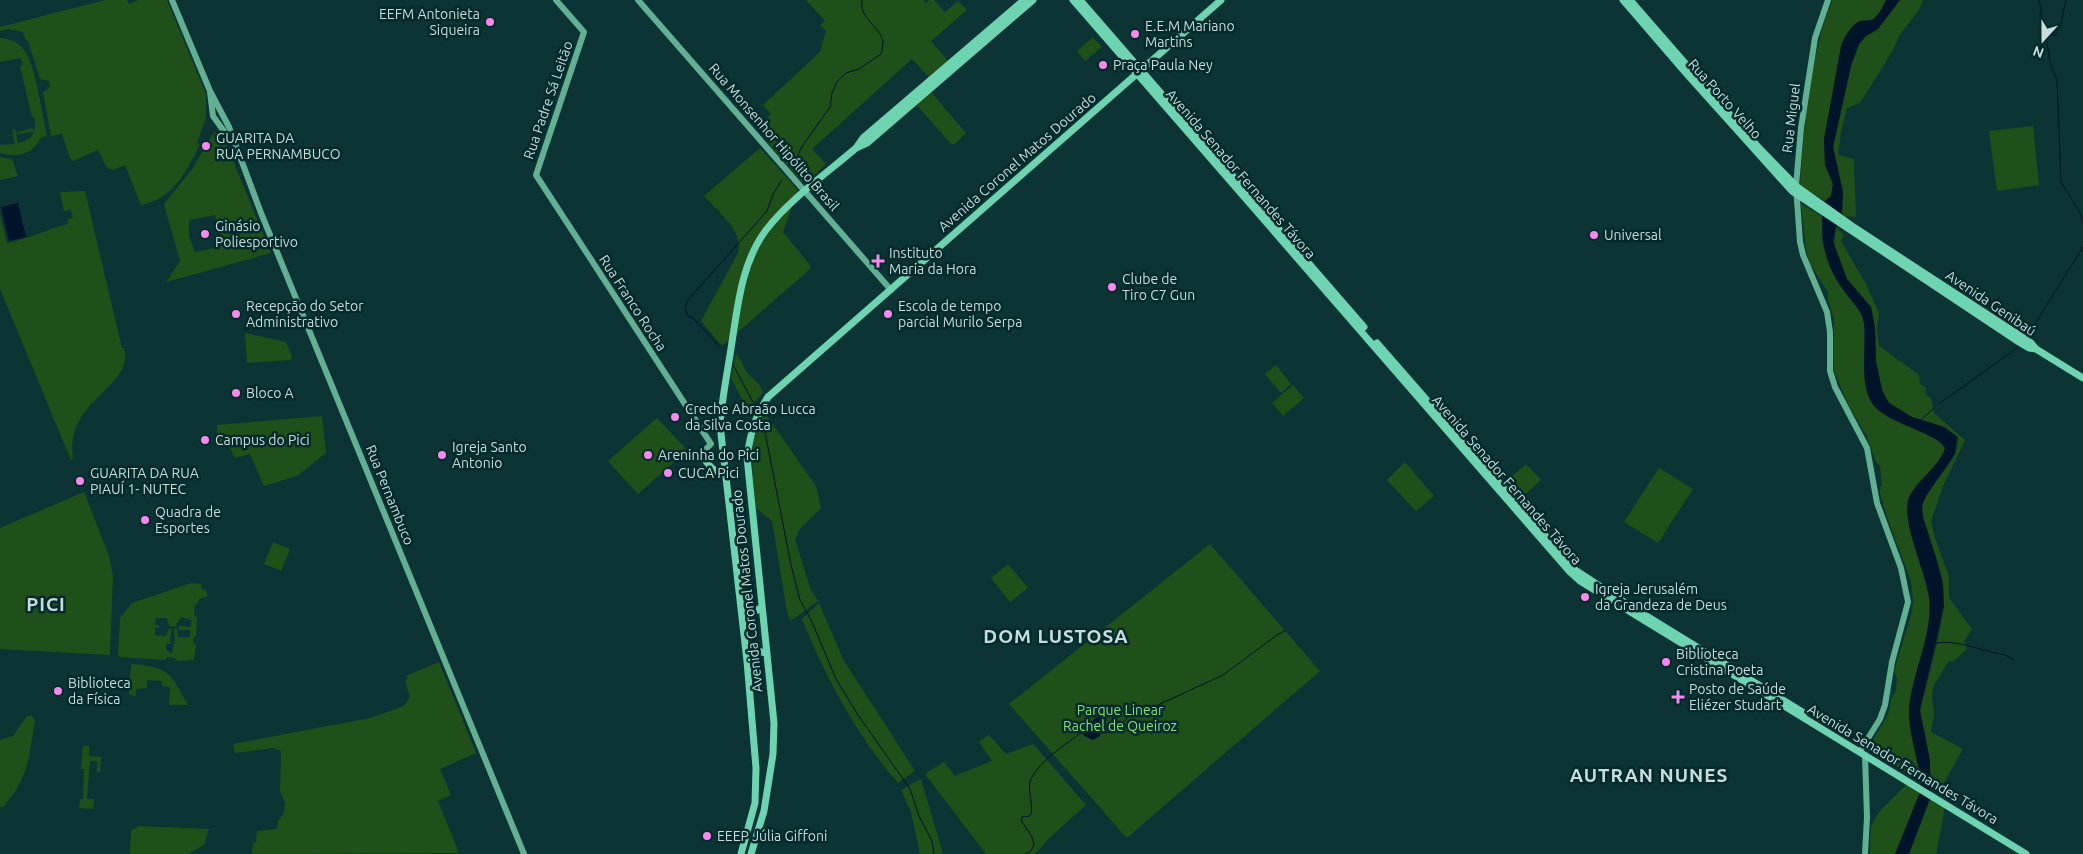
<svg xmlns="http://www.w3.org/2000/svg" width="2083" height="854" font-family="Ubuntu,sans-serif">
<rect width="100%" height="100%" fill="#0c3434"/>
<path fill="#20501a" fill-rule="evenodd" d="M105,0h22l2,4 9,-4h29l39,94v24l-9,25 3,1c-13,27 -27,55 -59,61l-16,-40 -12,5 -6,-2 -9,-18 -25,11 -3,-3 -8,-24 -11,2 -8,-44 7,-5 -1,-6 -9,-2 -12,-38h-2l-3,-9 -16,-3 -7,2v-4z
M806,0h117l3,3 3,-3h5l11,12 13,-11 9,9 -36,31 17,20 -19,16 -17,-18 -100,90 14,15 -20,19h-3l-36,-41 6,-6 -12,-13 10,-9 -8,-9 57,-53 6,-21 -6,-6 5,-4z
M1832,0h54l-6,12 -8,8 -11,1 -32,91 -5,27 1,26 8,18 -2,13 -6,5 -25,-16c4,-59 10,-129 32,-185z
M1900,0h23l-4,10 -20,26 -6,14 -33,53 -13,5 -6,24 -3,23 16,4 2,58 -11,-1 -3,-3 1,-21 -10,-45 18,-81 8,-22 7,-8 12,-7z
M1093,37l9,10 -17,14 -8,-10z
M0,38c11,1 20,5 26,15 9,13 17,64 21,83 -7,1 -7,4 -12,10 -9,10 -22,11 -35,7v-8l15,-1 -2,-9 -13,2 13,-3 -1,-4 3,-1 1,4 17,-5 1,4 -18,2 2,9c15,-3 20,-12 16,-27l-2,1 -12,-51 3,-1 -2,-7 -21,4z
M931,92l35,41 -11,11h-4l-35,-40z
M2033,126l6,59 -42,6 -8,-60z
M214,132l8,2 49,119 -105,29 14,-21 -16,-57 29,-36zM215,215l5,16 1,16 -26,5 -6,-16v-16z
M760,148l38,42 -15,42 27,33v4l-88,77 -21,-25 36,-66c9,-23 -19,-43 -33,-59z
M0,157l12,2 6,17 -18,4z
M85,191l37,157h2c10,42 -59,49 -51,111l-2,1 -71,-171v-74l7,28c22,-4 40,-14 61,-19v-5l5,-1 -2,-8 -7,1 -4,-19z
M1801,204l21,12v25l7,24 12,21 21,29 2,9v35l10,46 14,12 50,23 7,8c-5,19 -33,36 -37,53 -5,25 17,69 21,96 5,37 -18,76 -20,113 0,7 3,15 4,22 3,17 6,33 8,49l-50,-30 -2,-5 19,-31 3,-16 5,-8 1,-12 -3,-8 18,-59 1,-12 -2,-19 -22,-58 -10,-33 3,-5 -2,-19 -4,-4 -9,-25 -20,-35 -13,-31v-52l-6,-19v-8l-18,-28 -4,-14z
M1836,227l8,8 -3,6 25,43 13,29 -2,18 2,15 40,29 1,9 6,4 -1,6 6,4 3,15 31,27 -22,46 -12,35 4,17 14,38v22l23,31 -8,12 3,8 -13,12 -6,1 -15,25 -1,11 2,15 -3,19 32,17 -24,43 -9,-5c4,-26 -10,-49 -10,-75 1,-9 5,-20 7,-29 8,-32 18,-64 16,-97 -2,-24 -24,-58 -21,-80 5,-25 38,-41 36,-69l-13,-10 -33,-10 -23,-14 -7,-13 -6,-29 -1,-33 -4,-21 -24,-28 -13,-33z
M245,333l41,9 6,15 -2,3 -43,3z
M736,354c6,6 8,16 14,22 7,6 10,8 13,17l-16,16 -16,-31z
M1276,365l15,19 -10,9 -16,-19z
M1293,385l11,13 -21,18 -11,-13z
M764,412l52,74 5,22 -22,22 -1,4 -3,5 15,49 8,13 -26,19 -3,-1 -3,-13 -14,-85 -16,-13c-3,-31 -10,-68 8,-96z
M322,416l4,37 -29,23 -33,10 -14,-32 -15,4 -7,-13 -11,-4v-16z
M657,418l30,32 -49,44 -30,-33z
M1405,462l29,34 -18,15 -29,-31z
M1526,464l15,16 -20,18 -4,-1 -13,-14z
M1659,468l34,21 -35,54 -34,-21z
M84,492l25,64 4,20 -3,79 -110,-6v-121z
M273,542l17,7 -9,22 -17,-7z
M1210,544l110,127 -192,166 -3,-1 -116,-132z
M1008,564l20,24 -18,14 -19,-24z
M191,583l10,1 1,6 3,-1 3,7 -9,3 -1,3 -3,3 -1,10 3,2 -1,19 -3,2v5l3,2 -2,15 -17,1 -2,-3 -8,-1 -2,3 -45,-3 -2,-2 2,-37 12,-15zM181,617l10,3v7l-12,-1v4h11v7h-12l-1,-8 -3,-1 1,13 -3,11 -2,2 -1,-3 -3,-1v-6h5l-1,-6 2,-10 -3,1 -3,7 -11,-1v-7h4v-3h-4l1,-7h11l2,8 6,1z
M819,603l24,56 72,112 -17,12c-42,-48 -72,-105 -96,-164z
M439,662l37,91 -36,16 11,26 -13,6 21,52 -207,1 1,-11h3l1,-12 20,-2 1,-8 6,-8 1,-11 -5,-10 1,-41 -8,-3 -38,5 -2,-9 137,-26 34,-12 6,-9 -5,-17 3,-1 -2,-3z
M131,664c39,3 39,9 57,41h-19l1,-18 -8,-1v-5l-15,-1v8l-11,1v7l-7,-1z
M27,716h5l3,4c-6,36 -6,58 -32,87h-3v-67l13,-4z
M989,735l17,19 27,-10 53,61 -41,37v2l-11,10h-48l-61,-80 19,-12 11,14 37,-15 -13,-19z
M83,746h6v10l12,1 -1,15h-3v-11h-7l-3,38h7l-1,10 -14,-1 1,-9h3l1,-30h-3z
M921,779l22,75h-23l-9,-42 -10,-22z
M1907,784l38,23 -9,47h-66l1,-28 8,-14z
M139,826l70,3 -5,16 -16,9h-58l1,-23z"/>
<path fill="#001429" d="M1886,0h14l-22,29 -12,7 -7,8 -8,22 -18,81 10,45 -1,21 -6,14 -3,14 14,38 24,28 4,21 1,33 6,29 7,13 23,14 32,10 13,10 -2,17 -29,42 -4,10 1,11 13,40 7,27 1,23 -24,103 10,50v39l-21,55h-14l25,-62 1,-11c-3,-20 -13,-52 -12,-71 3,-37 25,-78 20,-113 -4,-27 -26,-71 -21,-96 4,-17 32,-34 37,-53 -6,-14 -55,-24 -71,-42 -17,-22 -6,-58 -10,-83 -2,-13 -12,-21 -20,-32 -20,-27 -26,-57 -19,-90l6,-5 2,-12 -8,-19 -1,-26 17,-93c4,-10 9,-20 19,-25 4,-1 9,0 12,-1 7,-4 11,-14 14,-20z
M18,203l8,34 -17,4 -8,-34z
M1100,715h3l-3,21 -7,4 -9,-4 -3,-7 7,-1 5,-8z"/>
<g fill="none" stroke-linecap="round" stroke-linejoin="round">
<path stroke="#001429" stroke-width="1" d="M2039,0l12,66 6,14 4,102 19,31 3,9
M2048,39l2,-4h5l5,-8 6,-27
M792,169l9,-21 29,-41 2,-14 5,-11 9,-9 13,-4 22,-15c1,-3 2,-9 2,-12 -3,-17 -24,-22 -21,-42
M2028,335l55,-88
M719,346l-26,-28 -5,-2 -3,-7 3,-9 79,-89 7,-19 8,-12
M732,363l21,39
M1940,403l77,-55
M760,418l4,9 27,138 9,35 12,22 24,57 22,36 52,74 9,27 13,25 2,13
M1922,419l12,-11
M1936,643c19,-3 34,4 52,8 13,4 13,1 26,9
M1101,733c15,1 20,-9 29,-18l13,-3 80,-37 54,-40 8,-4
M1025,854l6,-3 3,-6 -2,-8 -11,-17 1,-3c2,-1 5,0 7,-1 7,-3 -3,-28 2,-37 9,-19 32,-32 48,-45l3,-1"/>
<path stroke="#62af94" stroke-width="6" d="M172,0l38,91 19,36 32,86 263,641
M556,0l28,32 -48,143 175,269 -10,10
M638,0l253,290
M1828,0l-13,38 -14,90 -5,58 4,56 3,13 24,57 3,20v39l5,16 32,61 10,55 24,65 7,34 -16,60 -7,43 -5,14 -18,29
M210,92l3,24 18,25
M1865,854l2,-37 -2,-62"/>
<path stroke="#6ed3b0" stroke-width="7" d="M1073,0l497,572 10,9 446,273
M1080,0l284,327
M1623,0l62,72 107,119 227,151 10,6 7,1
M1630,0l129,148 37,38 59,42 176,115 5,6 47,29
M856,148l11,-5 166,-143
M1377,343l198,227 52,34 177,109
M701,454c6,8 12,20 24,19
M741,606l6,6 4,1 10,-5
M747,661l5,-9 4,-1 11,2
M741,854l14,-51 1,-35 -9,-107 -27,-236c2,-28 8,-55 12,-83 6,-38 10,-80 34,-112 24,-31 61,-57 90,-82l7,-10 161,-138
M751,854l13,-43 9,-57 1,-31 -27,-266c4,-26 7,-38 21,-60l453,-397"/>
</g>
<g fill="#f788ec" stroke="#012a2a" stroke-width="2">
<circle cx="490" cy="22" r="5"/>
<circle cx="1135" cy="34" r="5"/>
<circle cx="1103" cy="65" r="5"/>
<circle cx="206" cy="146" r="5"/>
<circle cx="205" cy="234" r="5"/>
<circle cx="1594" cy="235" r="5"/>
<path d="M875.5 253.5h5v5h5v5h-5v5h-5v-5h-5v-5h5z"/>
<circle cx="1112" cy="287" r="5"/>
<circle cx="236" cy="314" r="5"/>
<circle cx="888" cy="314" r="5"/>
<circle cx="236" cy="393" r="5"/>
<circle cx="675" cy="417" r="5"/>
<circle cx="205" cy="440" r="5"/>
<circle cx="442" cy="455" r="5"/>
<circle cx="648" cy="455" r="5"/>
<circle cx="668" cy="473" r="5"/>
<circle cx="80" cy="481" r="5"/>
<circle cx="145" cy="520" r="5"/>
<circle cx="1585" cy="597" r="5"/>
<circle cx="1666" cy="662" r="5"/>
<circle cx="58" cy="691" r="5"/>
<path d="M1675.5 689.5h5v5h5v5h-5v5h-5v-5h-5v-5h5z"/>
<circle cx="707" cy="836" r="5"/>
</g>
<g text-anchor="middle" dominant-baseline="central" stroke-width="5" stroke-linejoin="round" paint-order="stroke">
<g font-size="14" fill="#c8dcdc" stroke="#012a2a" text-anchor="start">
<text x="480" y="14" text-anchor="end">EEFM Antonieta<tspan x="480" dy="16">Siqueira</tspan></text>
<text x="1145" y="26">E.E.M Mariano<tspan x="1145" dy="16">Martins</tspan></text>
<text x="1113" y="65">Praça Paula Ney</text>
<text x="216" y="138">GUARITA DA<tspan x="216" dy="16">RUA PERNAMBUCO</tspan></text>
<text x="215" y="226">Ginásio<tspan x="215" dy="16">Poliesportivo</tspan></text>
<text x="1604" y="235">Universal</text>
<text x="889" y="253">Instituto<tspan x="889" dy="16">Maria da Hora</tspan></text>
<text x="1122" y="279">Clube de<tspan x="1122" dy="16">Tiro C7 Gun</tspan></text>
<text x="246" y="306">Recepção do Setor<tspan x="246" dy="16">Administrativo</tspan></text>
<text x="898" y="306">Escola de tempo<tspan x="898" dy="16">parcial Murilo Serpa</tspan></text>
<text x="246" y="393">Bloco A</text>
<text x="685" y="409">Creche Abraão Lucca<tspan x="685" dy="16">da Silva Costa</tspan></text>
<text x="215" y="440">Campus do Pici</text>
<text x="452" y="447">Igreja Santo<tspan x="452" dy="16">Antonio</tspan></text>
<text x="658" y="455">Areninha do Pici</text>
<text x="90" y="473">GUARITA DA RUA<tspan x="90" dy="16">PIAUÍ 1- NUTEC</tspan></text>
<text x="678" y="473">CUCA Pici</text>
<text x="155" y="512">Quadra de<tspan x="155" dy="16">Esportes</tspan></text>
<text x="1595" y="589">Igreja Jerusalém<tspan x="1595" dy="16">da Grandeza de Deus</tspan></text>
<text x="1676" y="654">Biblioteca<tspan x="1676" dy="16">Cristina Poeta</tspan></text>
<text x="68" y="683">Biblioteca<tspan x="68" dy="16">da Física</tspan></text>
<text x="1689" y="689">Posto de Saúde<tspan x="1689" dy="16">Eliézer Studart</tspan></text>
<text x="717" y="836">EEEP Júlia Giffoni</text>
</g>
<g font-size="14" fill="#c8dcdc" stroke="#012a2a">
<text transform="translate(1725 99) rotate(48)">Rua Porto Velho</text>
<text transform="translate(548 100) rotate(-71)">Rua Padre Sá Leitão</text>
<text transform="translate(1791 118) rotate(-83)">Rua Miguel</text>
<text transform="translate(774 137) rotate(49)">Rua Monsenhor Hipólito Brasil</text>
<text transform="translate(1017 162) rotate(-41)">Avenida Coronel Matos Dourado</text>
<text transform="translate(1241 174) rotate(49)">Avenida Senador Fernandes Távora</text>
<text transform="translate(633 303) rotate(57)">Rua Franco Rocha</text>
<text transform="translate(1991 303) rotate(34)">Avenida Genibaú</text>
<text transform="translate(1507 480) rotate(49)">Avenida Senador Fernandes Távora</text>
<text transform="translate(390 495) rotate(68)">Rua Pernambuco</text>
<text transform="translate(747 591) rotate(-96)">Avenida Coronel Matos Dourado</text>
<text transform="translate(1903 764) rotate(31)">Avenida Senador Fernandes Távora</text>
</g>
<g font-size="14" fill="#88e07d" stroke="#012a2a">
<text x="1120" y="710">Parque Linear<tspan x="1120" dy="16">Rachel de Queiroz</tspan></text>
</g>
<g font-size="19" font-weight="bold" letter-spacing="1" fill="#c8dcdc" stroke="#012a2a">
<text x="46" y="604">PICI</text>
<text x="1056" y="636">DOM LUSTOSA</text>
<text x="1649" y="775">AUTRAN NUNES</text>
</g>
</g>
<g transform="translate(2043 40) rotate(201)" stroke="#012a2a" stroke-width="4" paint-order="stroke">
<path d="M0-4L9 19L0 12L-9 19Z" fill="#c8dcdc"/>
<text y="-8" font-size="14" font-weight="bold" text-anchor="middle" fill="#c8dcdc">N</text>
</g>
</svg>
